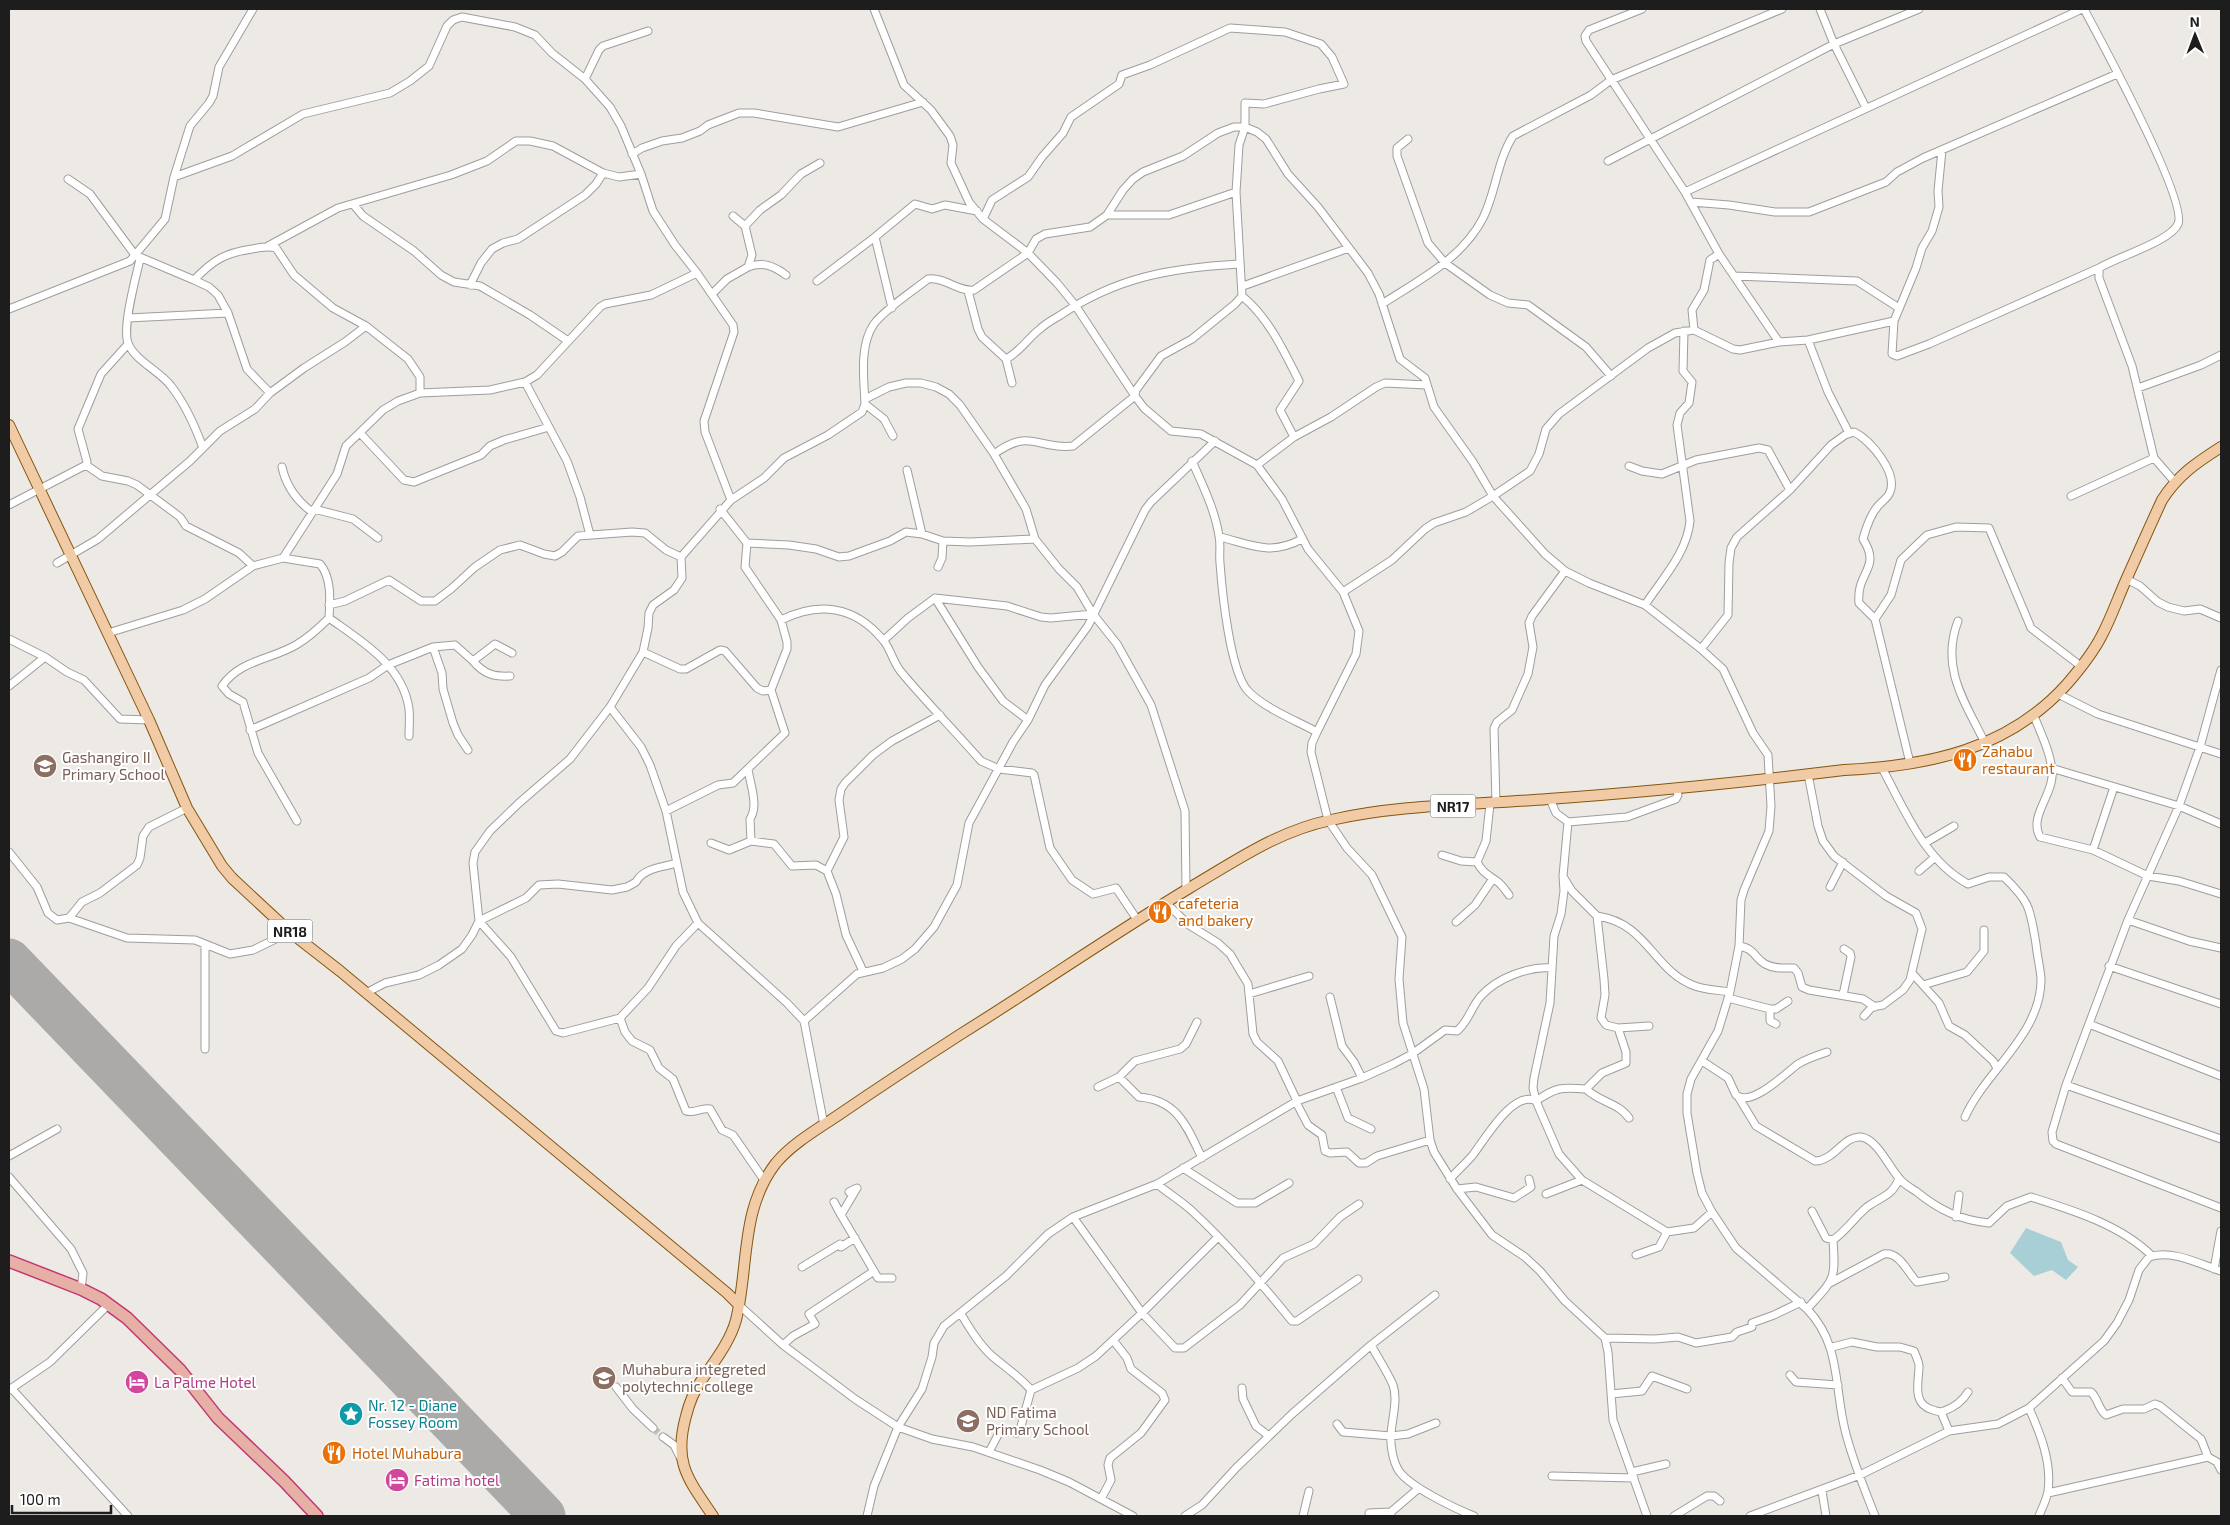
<svg xmlns="http://www.w3.org/2000/svg" width="2230" height="1525" font-family="'Exo 2',sans-serif">
<rect width="100%" height="100%" fill="#ede9e4"/>
<path fill="#a9cfd6" d="M2026,1228l35,14 7,18 10,7 -12,13 -14,-10 -18,6 -24,-23z"/>
<g fill="none" stroke-linecap="round" stroke-linejoin="round">
<path stroke="#acaaa8" stroke-width="45" d="M9,961l534,555"/>
<path stroke="#c3c0bc" stroke-width="7" stroke-dasharray="7 3.5" stroke-linecap="butt" d="M653,1428l10,9"/>
<g stroke="#9e9e9e" stroke-width="9">
<path id="minor" d="M874,9l30,76 27,25 19,26 3,9 -2,18 18,39 14,17 45,34 29,30 18,22 60,91 9,12 27,23 30,3 56,31 25,34 26,50 35,43 16,39 -3,23 -39,78 -5,11 -1,9 17,68 19,28 25,27 30,62 -3,42 4,44 21,66 6,51 4,12 23,37 35,46 33,22 15,14 25,30 40,37 3,14 5,68 34,96
M1642,9l-53,21 -4,6 1,5 99,151 34,62 60,88 29,-2 20,52 21,41
M1820,9l14,35 32,64
M2084,9c16,30 104,192 94,215 -7,17 -61,33 -79,44v10l33,88 22,92 20,23
M585,79l14,-29 4,-4 45,-15
M1408,139l-11,9v8l31,87 17,20 45,32 18,8 20,2 58,42 25,29
M1942,150l-4,41 1,16 -7,24 -10,17 -6,20 -22,53 -2,33 5,2 32,-12 170,-76
M632,154l10,-6 20,-7 20,-3 18,-7 8,-6 31,-12h15l84,14 85,-25
M1608,161l226,-117 85,-35
M174,177l16,-51 19,-23 4,-7 6,-29 34,-58
M68,179l22,15 45,61 59,25 15,7 9,8 10,18 19,56 23,24
M1685,192l397,-183
M1691,202l38,3 46,7h34l77,-30 11,-10 26,-14 194,-84
M353,204l10,12 51,35 27,24 13,7 26,4 50,29 38,26
M1107,215l16,-25 10,-11 10,-7 40,-16 35,-23 16,-6h11l12,5 9,7 22,35 30,33 50,66 11,21 21,65 25,19 9,29 39,55 20,34 52,58 20,17 24,12 56,22 56,44 22,20 30,64 15,22 3,51 -2,25 -25,59 -3,10 -2,46 -9,46 -12,39 -27,48 -4,15v19l10,60 5,20 10,19 24,36 71,61c34,35 27,77 38,121 7,29 19,58 30,86
M983,219l9,-19 36,-23 14,-20 21,-24 8,-16 48,-33 3,-9 28,-10 80,-37 55,4 36,12 11,13 12,27 -25,5 -55,15 -19,-1v24l-6,18 -3,47 6,104 -7,8 -43,35 -31,17 -25,34 -1,6 -62,50c-37,4 -41,-19 -79,8
M745,226l15,-16 21,-15 20,-21 19,-11
M268,246l70,-38 113,-33 36,-14 29,-20h14l23,5 50,27 16,4 22,-3
M140,259c-4,18 -18,68 -12,84 7,18 32,28 43,43 15,19 24,40 32,62
M748,267c14,-6 26,-1 38,8
M1734,276l123,5 42,27
M194,280c19,-20 31,-27 58,-31 9,-2 16,-3 24,-1l18,27 39,33 33,18 42,33 12,18v16
M817,281l58,-44
M470,285l11,-22 11,-14 11,-6 15,-4 67,-44 11,-11 7,-11
M1243,286l106,-38
M968,291l10,38 4,8 24,22 6,24
M712,294l15,-15 21,-12 4,-12 -7,-29 -12,-10
M1242,296c26,21 42,55 57,85l-19,29 14,27
M1382,304c37,-24 80,-45 101,-86 13,-26 14,-57 30,-82l78,-41 20,-15 171,-71
M892,308l-17,-71 40,-33 17,5 13,-4 32,6
M9,309l121,-48 35,-42 9,-42 58,-21 71,-42 87,-21 20,-12 19,-15 18,-40 6,-6 9,-3 53,10 20,8 17,18 33,26 25,28 11,19 20,48 12,37 22,34 22,28 36,52 1,7 -30,89 1,11 26,68
M128,318l100,-5
M1694,330l-2,-20 12,-20 6,-30 9,-6
M1808,340l86,-19
M1006,359c14,-7 22,-21 34,-30 5,-5 12,-9 19,-13 58,-39 111,-48 180,-52
M525,382l42,79 13,36 10,38
M2138,388l63,-23 20,-10
M865,399l24,-12 17,-4h15l15,4 13,7 11,11 34,49 32,55 9,30 24,30 18,18 16,27 24,30 34,61 34,106 1,79
M865,404l19,15 9,17
M360,433l44,47 10,2 67,-27 9,-9 14,-6 45,-13
M1192,461c11,25 23,49 27,75 2,9 0,18 1,27 2,28 10,109 28,128 16,17 49,30 69,41
M86,465l16,11 26,5 9,4 43,32 6,9 53,27 14,13
M1257,465l37,-28 37,-20 45,-30 9,-4 42,2
M1629,466l13,5 20,3 34,-14 63,-12 9,2 22,40
M282,467c4,19 14,33 30,45
M907,470l15,64
M2071,496l83,-38
M9,505l77,-40 1,-3 -9,-33 23,-55 27,-30
M314,509l39,10 25,19
M1220,537c32,8 50,19 82,2
M747,543l42,2 27,4 23,8 10,-1 41,-15 16,-9 16,2 21,7 27,1 65,-3
M283,558l37,6c12,14 10,37 9,54 -10,10 -21,20 -33,27 -26,15 -56,15 -74,41l7,8 14,8 15,51 39,68
M57,563l41,-24 92,-78 30,-30 35,-22 15,-16 34,-25 41,-26 21,-16
M938,567l4,-9 1,-17
M2126,579l14,7 18,16 10,5 16,4 16,-2 21,9
M1343,592l49,-32 33,-31 9,-6 32,-11 27,-16 37,-25 9,-17 7,-25 13,-15 89,-66 27,-15 19,-3 39,19 7,1 39,-8
M935,598l43,69 25,34 25,19
M329,605l16,-4 44,-21 32,21h14l16,-12 24,-22 25,-17 20,-5 24,9 11,2 7,-4 16,-16 54,-4 13,1 21,17 15,7
M1645,605c17,-26 42,-52 45,-84l-13,-96 3,-12 9,-10 3,-21 -9,-11 1,-40
M329,618c32,23 74,47 80,91 1,9 0,19 0,27
M1875,619l16,-24 10,-35 26,-25 29,-8 33,1 42,100 51,39
M781,620c38,-19 74,-14 102,20 8,9 10,23 19,33 25,30 53,58 79,88l18,8 33,4 2,2 16,73 22,32 21,14 23,-6 22,33
M1958,621c-18,47 7,81 27,122
M108,633l75,-23 22,-11 48,-33 30,-8 54,-84 9,-28 37,-36 15,-9 22,-8 70,-3 35,-8 12,-7 63,-68 5,-3 46,-9 46,-22
M9,639l36,18 22,15 17,8 36,39 29,1
M884,640l24,-22 27,-20 72,8 34,11 10,1 42,-4
M433,647l9,26 1,16 10,34 5,12 10,15
M1701,649l27,-34 1,-52 2,-15 6,-11 53,-47 41,-45 14,-10 9,-3c16,8 44,40 36,60 -2,6 -8,9 -12,14 -8,9 -12,22 -15,33 19,30 -7,32 -4,64l16,16 35,144
M643,652l37,17h6l34,-19 5,1 32,37 6,3 8,-1
M473,661c11,13 21,16 37,15
M2221,670l-21,77 -21,59 -51,114 -62,165 -14,47 1,9 3,3 165,64
M9,686l36,-29
M2058,694l40,20 123,40
M610,707l31,40 9,18 16,46 17,81 15,31 89,80 17,18 20,104
M2034,716c7,18 19,41 18,61 -1,20 -23,40 -12,60l53,13 55,26 31,5 42,13
M250,730l119,-52 19,-13 45,-18 22,-2 18,16 22,-17 17,9
M1882,768c23,42 42,92 86,116l21,-7h15c27,26 26,32 32,67 1,11 4,23 5,34 1,56 -55,92 -76,139
M2051,768l128,38 42,18
M748,769c2,15 11,37 2,50l1,22
M1808,774l10,52 5,15 11,15 52,40 30,17 6,16 -12,51 -7,10 -20,15 -11,2 -8,9
M1676,788l2,7 -2,4 -49,18 -59,5 -5,54 1,15 -3,23 -7,22 -4,67 -16,75 -1,10 3,13 23,53 23,26 85,52 27,-4 18,-16
M1550,799l6,14 12,9
M1496,803l-2,-75 3,-6 15,-12 16,-36 5,-27 -4,-24 3,-7 33,-45
M666,811l52,-26 15,-2 52,-50 -14,-43 16,-41v-7l-6,-22 -36,-53 2,-24 -27,-34
M711,843l18,7 22,-9 23,3 18,22 24,-1 11,6
M1925,843l29,-17
M2093,850l21,-63
M9,852l28,35 11,26 9,7 12,-2 58,20 68,2 35,14 23,-4 37,-18
M1442,855l19,6 16,1 9,-21 4,-37
M1477,862c6,12 12,13 21,20 4,3 8,9 11,13
M677,863c-14,4 -34,5 -41,19l-9,5 -15,3 -54,-6 -19,1 -13,13 -47,23 32,36 45,74 7,2 57,-15 28,-30 28,-42 22,-23
M1919,871l15,-13
M1830,887l13,-25
M1165,902l24,23 29,18 12,11 18,30 5,50 4,8 21,19 19,40
M1597,916c51,7 56,55 98,70 10,4 24,4 35,6
M69,918l13,-16 18,-9 37,-28 3,-7 3,-22 6,-9 38,-19
M2128,920l61,21 32,7
M1456,922l19,-17 17,-25
M1739,946c17,3 14,11 26,18 9,5 19,4 29,4l4,5 4,14 7,3 54,9 12,8
M2109,966l112,38
M863,971l-17,-36 -10,-41 -9,-23 17,-34 -5,-37 2,-11 4,-6 28,-28 19,-14 48,-26
M1912,973l27,30 10,23 16,9 28,26 4,7
M1923,985l44,-13 17,-21v-21
M366,993l19,-10 34,-8 20,-10 23,-16 10,-14 7,-14 -6,-58 2,-11 15,-21 29,-28 51,-44 40,-52 33,-55 5,-24 1,-15 4,-8 21,-15 8,-12 -1,-21 50,-57 33,-22 20,-20 44,-23 34,-23 3,-8c-1,-24 -6,-59 9,-80 11,-15 39,-33 54,-45 17,-2 30,13 46,11l54,-37 8,-14 9,-5 45,-7 17,-12h62l67,-23
M1249,994l60,-18
M1843,995l8,-38 -1,-4 -6,-4
M1330,997l12,49 12,16 8,16
M1728,998l42,11h6l12,-8
M1770,1009v12l6,3
M620,1018l5,14 7,9 18,9 9,18 14,11 13,32c9,3 15,-4 24,-2l12,21 11,5 31,45
M804,1021l53,-47 26,-6 19,-9 13,-10 19,-22 23,-42 12,-62 44,-81 15,-22 17,-35 43,-59 57,-116 6,-8 64,-61
M2089,1024l132,52
M1618,1028l31,-2
M205,1049v-104
M1702,1061l26,17 8,17c15,13 50,-22 62,-31 8,-5 20,-9 29,-12
M1119,1077l20,20c39,3 48,30 63,61
M2066,1085l155,54
M1098,1087l21,-10 16,-16 45,-12 6,-5 11,-22
M1336,1087l12,31 23,11
M1586,1089c13,13 33,14 43,29
M1739,1098l17,28 59,35c19,0 29,-26 46,-24 16,2 28,30 38,41 4,6 12,10 18,14 22,18 43,28 72,31l18,-17 24,-9c41,13 90,28 121,59
M1296,1102l12,23 14,10 3,16 5,2 17,-1 12,11h7l11,-7 53,-16
M9,1156l48,-27
M1183,1168l54,35h18l34,-20
M9,1177l62,72 12,24 -2,16
M1450,1179c7,-8 15,-15 22,-23 12,-15 41,-67 64,-55 20,-14 26,-14 50,-12l16,-16 24,-10v-11l-8,-24 -12,-3 -5,-7 4,-23 -1,-16 -7,-63 -25,-25 -8,-13
M1157,1184c11,9 24,17 34,26 37,34 69,72 101,111h5l61,-42
M1457,1189l19,-2 38,11 17,-11 -2,-8
M1546,1194l36,-14
M834,1202l7,13 16,-27 -8,4
M1812,1211l14,27 7,2
M841,1215l37,63h14
M1073,1217l69,96 33,35h9l56,-43 43,-47 31,-14 26,-27 19,-13
M1956,1217l3,-22
M1636,1255l23,-8 8,-15
M802,1267l38,-23 1,3 14,-9
M2214,1269l7,-38
M1830,1283l54,-29c16,-2 23,18 33,28l28,-5
M739,1305l44,40 72,54 43,28 34,12 41,8 67,23 29,12 64,34
M1807,1309c27,-30 29,-28 26,-69 13,-9 22,-23 34,-33 15,-11 24,-10 32,-28
M961,1314c9,15 18,30 31,42 13,11 27,20 39,34l-11,40 -3,3 -17,-2 -11,21
M1605,1338l50,1 23,-2 18,6 36,-6 5,-5 15,-5v-4l22,-8 27,-13
M783,1345l10,-9 22,-12 -6,-10 65,-43
M1371,1345c7,13 16,26 22,40 5,15 -1,34 -2,49 -1,11 2,28 8,37 11,16 57,38 75,45
M1832,1347l20,-5 25,5h23l14,4c2,5 5,11 5,15 0,16 -8,38 14,44 4,1 7,3 11,1 11,-4 18,-9 24,-19
M1790,1375l6,7 42,3
M2062,1378l10,14h19c7,6 7,17 15,23l17,-6h21l11,-5 5,2 41,33 7,18
M616,1387l17,22 20,19
M1242,1388l1,11 13,27 13,10
M12,1389l116,127
M9,1390l41,-28 59,-58
M1031,1390l47,-22 18,-12 46,-43 75,-75
M1611,1394l31,-3 10,-15 35,13
M2029,1408c11,25 23,54 19,83 -1,8 -6,17 -9,25
M1941,1412l8,19
M1337,1424l6,8 48,4 17,-2 28,-11
M663,1437l11,8 6,12
M1632,1472l34,-8
M1552,1476l82,2
M1822,1491l4,25
M2048,1493l160,-36 9,5 4,8
M1101,1499l10,-19 -3,-15 2,-7 31,-25 24,-33 -3,-7 -31,-24 -4,-11 -14,-18
M1391,1512l28,-24
M1369,1513l22,-1v2
M867,1516l7,-30 24,-59 24,-38 10,-32 2,-14 10,-17 62,-50 42,-42 25,-17 84,-33 140,-83 65,-23 31,-14 19,-10 33,-24 12,1c12,-10 14,-24 24,-35 16,-18 48,-30 71,-28
M1185,1516l17,-11 34,-37 56,-54 79,-69 64,-50
M1303,1516l6,-25
M1674,1516l33,-20h7l6,5
M1750,1516l110,-41 89,-44 49,-7 31,-16 75,-67 13,-18 12,-23 10,-30 10,-13c23,-8 50,7 72,14"/>
</g>
<g stroke="#855611" stroke-width="12">
<path id="primary" d="M9,425l140,295 38,88 35,58 10,12 58,54 50,39 387,322 12,12
M713,1516c-25,-37 -40,-53 -27,-100 3,-12 8,-25 15,-35 13,-19 29,-39 35,-61 13,-53 4,-111 40,-157 16,-19 40,-33 61,-47 41,-28 82,-55 124,-82 77,-48 152,-100 230,-147 46,-27 87,-56 140,-67 71,-16 145,-15 217,-21 99,-7 197,-17 296,-29 84,-4 164,-20 223,-86 13,-15 26,-31 35,-49 9,-17 16,-37 24,-55 12,-27 24,-54 36,-80 16,-25 34,-37 59,-53"/>
</g>
<g stroke="#c43772" stroke-width="14">
<path id="trunk" d="M9,1261l72,28 20,10 26,19 53,52 38,48 66,63 33,35"/>
</g>
<use href="#minor" stroke="#fff" stroke-width="7"/>
<use href="#primary" stroke="#f1cba5" stroke-width="10"/>
<use href="#trunk" stroke="#e6b0a6" stroke-width="11"/>
</g>
<defs>
<g id="restaurant-disc" transform="scale(1.25)"><circle r="9.5" fill="#e8710a" stroke="#fff"/><path d="M-5-6h1v4h1v-4h1v4h1v-4h1v5L-1.5 .5V6h-2V.5L-5-1ZM5-6V6H3V1.5H1.5Q1.5-4 5-6Z" fill="#fff"/></g>
<g id="school-disc" transform="scale(1.25)"><circle r="9.5" fill="#8d6e63" stroke="#fff"/><path d="M0-5L7-2L0 1L-7-2ZM-4 1L0 2.5L4 1V4Q0 6-4 4Z" fill="#fff"/></g>
<g id="hotel-disc" transform="scale(1.25)"><circle r="9.5" fill="#d1479c" stroke="#fff"/><path d="M-6-4.5h1.5V1H6V5H4.5V3h-9V5H-6ZM-4 0a1.8 1.8 0 1 1 3.6 0ZM.5 0V-2.5h3Q6-2.5 6 0Z" fill="#fff"/></g>
<g id="sight-disc" transform="scale(1.25)"><circle r="9.5" fill="#0f9aa8" stroke="#fff"/><path d="M0-6L1.8-2.2L6-1.7L2.9 1.2L3.7 5.4L0 3.3L-3.7 5.4L-2.9 1.2L-6-1.7L-1.8-2.2Z" fill="#fff"/></g>
</defs>
<g fill-rule="evenodd">
<use href="#restaurant-disc" x="1965" y="760"/>
<use href="#school-disc" x="45" y="766"/>
<use href="#restaurant-disc" x="1160" y="912"/>
<use href="#school-disc" x="604" y="1378"/>
<use href="#hotel-disc" x="137" y="1382"/>
<use href="#sight-disc" x="351" y="1414"/>
<use href="#school-disc" x="968" y="1421"/>
<use href="#restaurant-disc" x="334" y="1453"/>
<use href="#hotel-disc" x="397" y="1480"/>
</g>
<g text-anchor="middle" dominant-baseline="central" stroke-width="4" stroke-linejoin="round" paint-order="stroke">
<g fill="#fff" stroke="#616161" stroke-width="1">
<rect x="1430.5" y="794.5" width="45" height="23" rx="4"/>
<rect x="267.5" y="919.5" width="45" height="23" rx="4"/>
</g>
<g font-size="14" font-weight="bold" fill="#1d1d1d">
<text x="1453" y="806">NR17</text>
<text x="290" y="931">NR18</text>
</g>
<g font-size="15" fill="#c56008" stroke="#fff" text-anchor="start">
<text x="1982" y="751">Zahabu<tspan x="1982" dy="17">restaurant</tspan></text>
<text x="1178" y="903">cafeteria<tspan x="1178" dy="17">and bakery</tspan></text>
<text x="352" y="1453">Hotel Muhabura</text>
</g>
<g font-size="15" fill="#785e54" stroke="#fff" text-anchor="start">
<text x="62" y="757">Gashangiro II<tspan x="62" dy="17">Primary School</tspan></text>
<text x="622" y="1369">Muhabura integreted<tspan x="622" dy="17">polytechnic college</tspan></text>
<text x="986" y="1412">ND Fatima<tspan x="986" dy="17">Primary School</tspan></text>
</g>
<g font-size="15" fill="#b23c85" stroke="#fff" text-anchor="start">
<text x="154" y="1382">La Palme Hotel</text>
<text x="414" y="1480">Fatima hotel</text>
</g>
<g font-size="15" fill="#0d838f" stroke="#fff" text-anchor="start">
<text x="368" y="1405">Nr. 12 - Diane<tspan x="368" dy="17">Fossey Room</tspan></text>
</g>
</g>
<rect width="2230" height="1525" fill="none" stroke="#1d1d1d" stroke-width="20"/>
<g transform="translate(2195 35) rotate(359)" stroke="#ffffff" stroke-width="4" paint-order="stroke">
<path d="M0-4L9 19L0 12L-9 19Z" fill="#1d1d1d"/>
<text y="-8" font-size="14" font-weight="bold" text-anchor="middle" fill="#1d1d1d">N</text>
</g>
<path d="M12 1505v8h99v-8" fill="none" stroke="#1d1d1d" stroke-width="2.5"/>
<text x="20" y="1505" font-size="15" fill="#1d1d1d" stroke="#ffffff" stroke-width="4" paint-order="stroke">100 m</text>
</svg>
